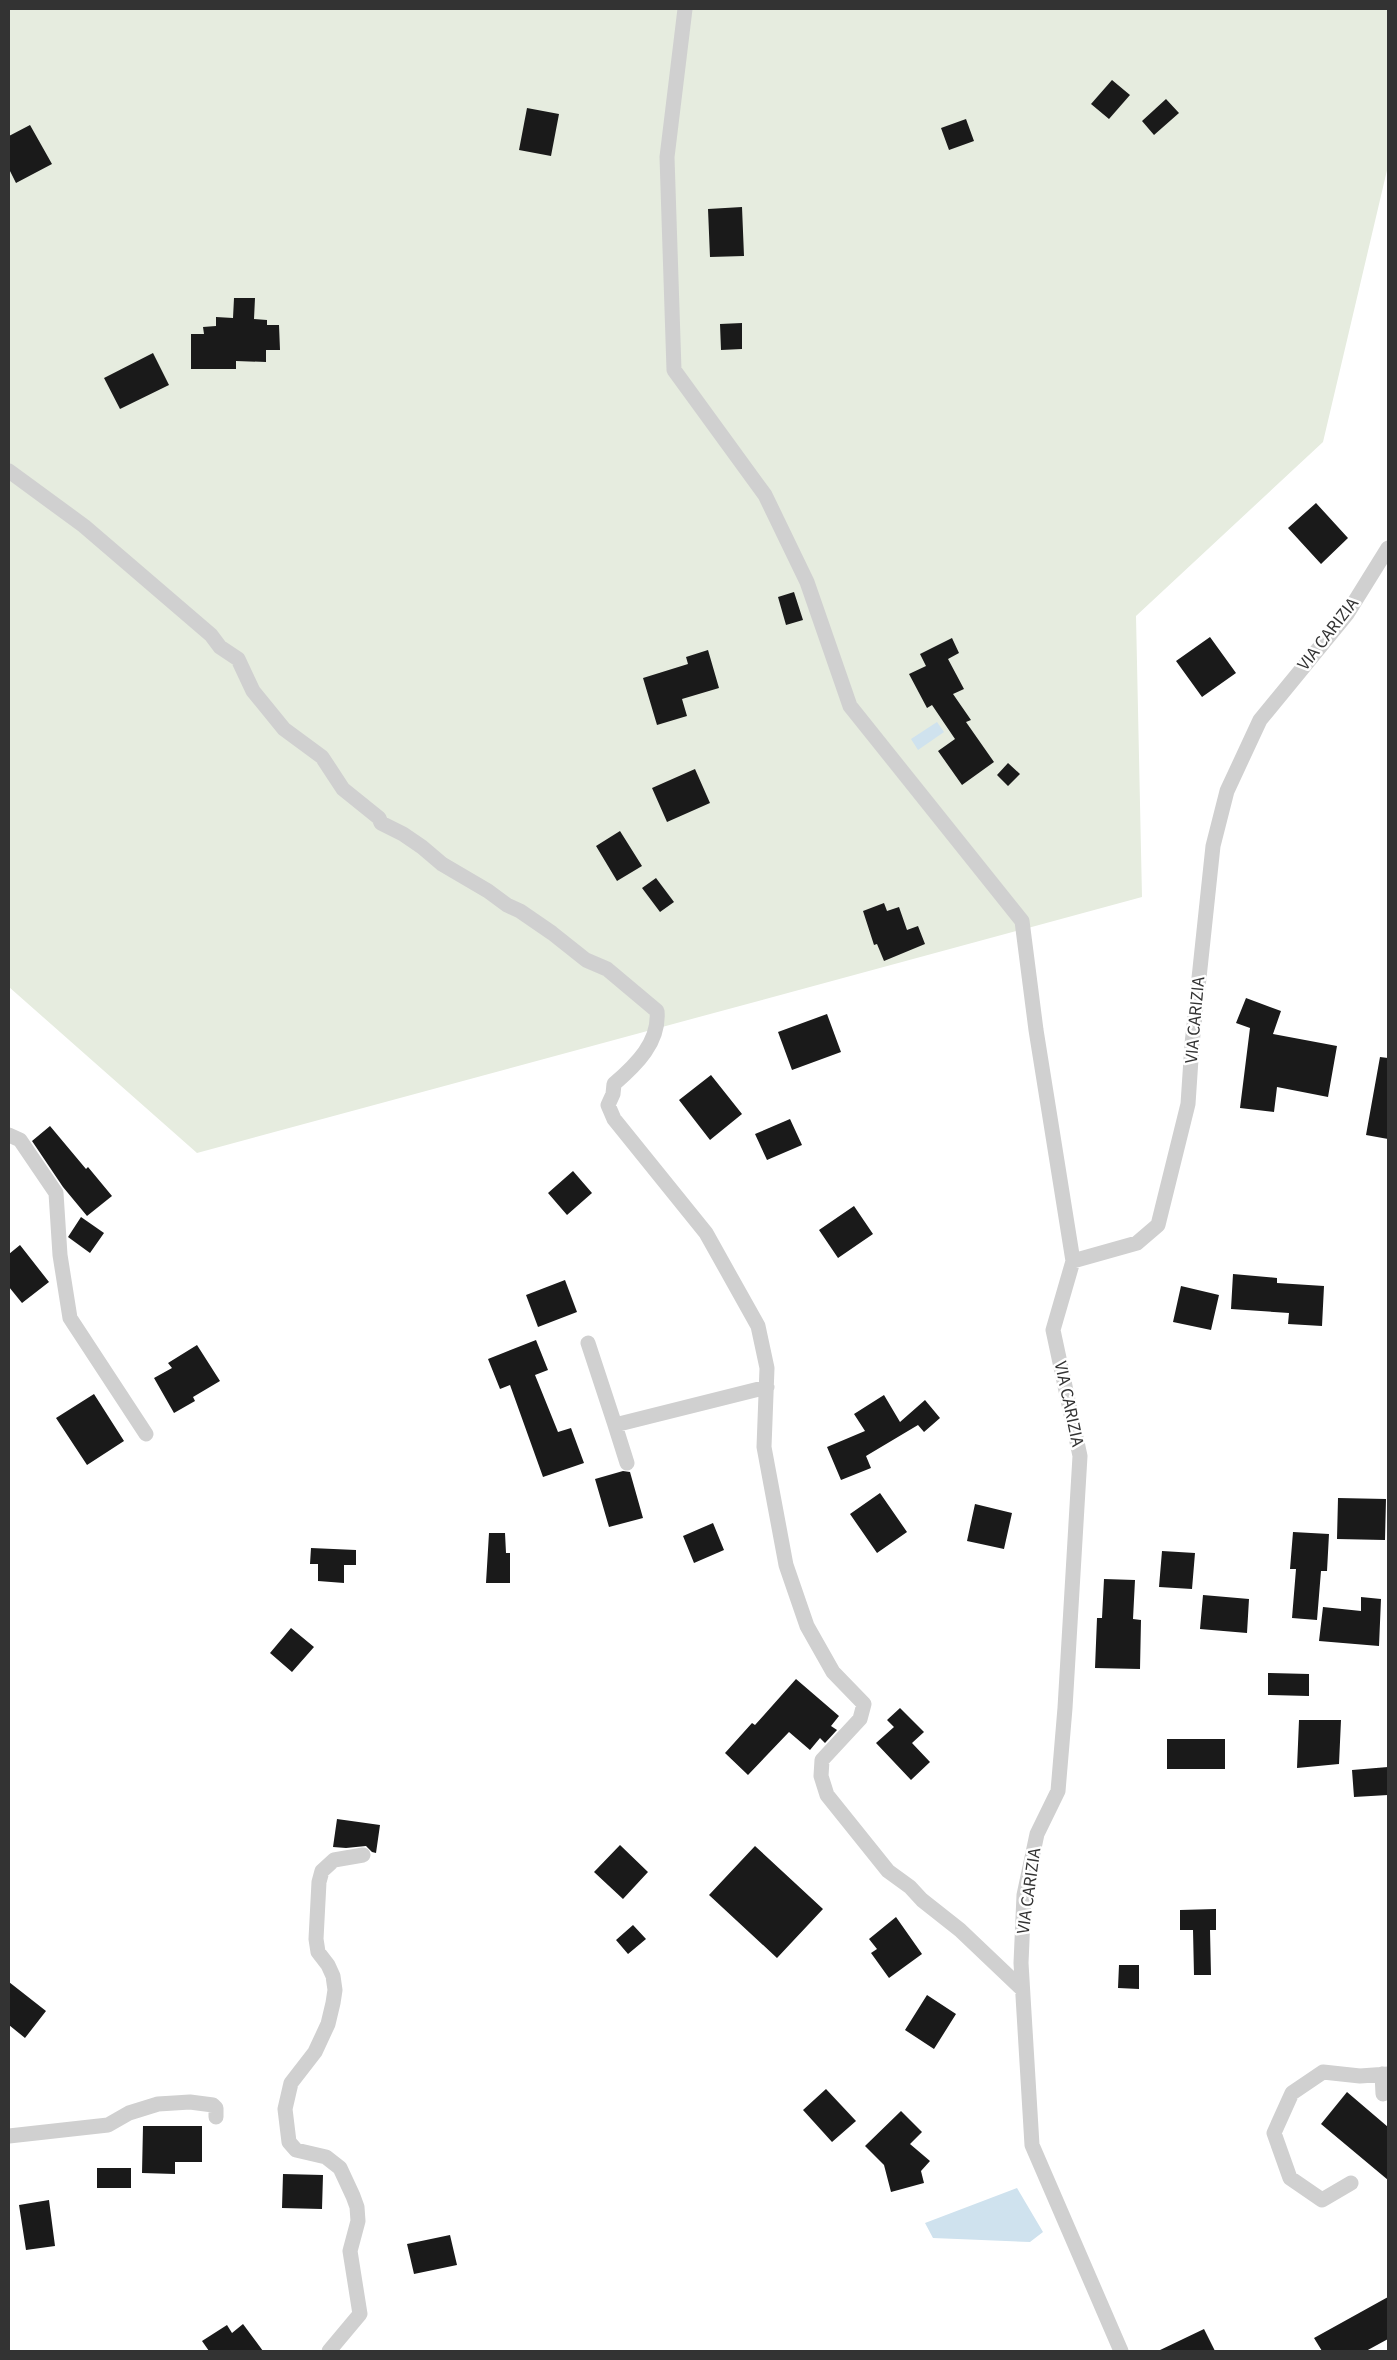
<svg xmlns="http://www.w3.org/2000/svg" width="1397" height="2360" font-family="'Source Sans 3',sans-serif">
<rect width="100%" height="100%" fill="#fff"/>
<path fill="#e6ecdf" d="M9,9h1379v157l-65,276 -187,174 6,281 -945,256 -188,-166z"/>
<path fill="#cfe2ee" d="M937,722l7,10 -26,18 -7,-11z
M1017,2188l26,44 -13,10 -97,-4 -8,-15z"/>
<path fill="#1a1a1a" d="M1112,80l18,15 -21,24 -18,-15z
M1166,99l13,14 -25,22 -12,-14z
M527,108l32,6 -8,42 -32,-6z
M966,119l8,22 -25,9 -8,-22z
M30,125l22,39 -36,19 -7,-14v-33z
M742,207l2,49 -34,1 -2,-48z
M234,298h21l-1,21 13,1v5h12l1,25h-14v12l-30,-1v8h-45v-35h13l-1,-7 13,-1v-9l17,1z
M742,323v26l-21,1 -1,-26z
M153,353l16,32 -49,24 -16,-31z
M1316,503l32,35 -27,26 -33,-36z
M794,592l9,28 -17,5 -8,-28z
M1210,637l26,36 -34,24 -26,-36z
M952,638l7,15 -11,6 16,30 -11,5 18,26 -5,2 28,40 -32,23 -24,-34 17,-12 -23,-34 -5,3 -18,-34 17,-8 -6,-12z
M708,650l11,38 -37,11 5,17 -30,9 -14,-47 45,-14 -2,-7z
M1008,763l12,11 -12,12 -11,-11z
M695,769l15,34 -43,19 -15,-34z
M620,831l22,35 -25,15 -21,-35z
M656,878l18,24 -14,10 -18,-24z
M884,903l3,8 12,-4 8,23 11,-4 7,18 -41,17 -7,-17 -3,1 -11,-34z
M1246,998l35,13 -8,23 64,12 -9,51 -51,-10 -3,25 -34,-4 10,-80 -14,-5z
M827,1014l14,38 -49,18 -14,-38z
M1380,1057l8,1v81l-22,-4z
M711,1075l31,39 -32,26 -31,-40z
M790,1119l12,26 -35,15 -12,-26z
M50,1126l36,43 2,-2 24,29 -25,20 -24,-29 -31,-46z
M573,1171l19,22 -25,22 -19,-22z
M854,1206l19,28 -35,24 -19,-28z
M81,1217l23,16 -14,20 -22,-16z
M20,1245l29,37 -27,21 -13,-16v-33z
M1233,1274l44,4v5l47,3 -2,40 -34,-2 1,-11 -58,-4z
M565,1280l12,32 -39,15 -12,-32z
M1181,1286l38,9 -8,35 -38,-8z
M536,1340l12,30 -13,5 23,57 13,-4 13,35 -41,14 -33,-92 -10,4 -12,-30z
M197,1345l23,36 -27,16 2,4 -21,12 -20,-35 18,-10 -4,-5z
M94,1394l30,47 -37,24 -31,-47z
M884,1395l16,27 25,-22 15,18 -16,14 -6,-7 -52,31 5,12 -30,12 -14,-33 38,-16 -11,-17z
M623,1471l7,1 13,46 -34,9 -14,-48z
M880,1493l27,39 -30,21 -27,-39z
M1338,1498l48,1 -1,41 -48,-1z
M975,1504l37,9 -8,36 -37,-8z
M713,1523l11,27 -30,13 -11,-27z
M1293,1532l36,2 -2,37h-6l-4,49 -25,-2 4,-49h-6z
M489,1533h16l1,20h4v30h-24z
M311,1548l45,2v15h-12v18l-26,-2v-17h-8z
M1162,1551l33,2 -3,36 -33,-2z
M1104,1579l31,1 -2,39 8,1 -1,49 -45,-1 2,-50h5z
M1203,1595l46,4 -2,34 -47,-4z
M1361,1597l20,2 -2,47 -60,-5 4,-34 38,4z
M291,1628l23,19 -22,25 -22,-19z
M1268,1673l41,1v22l-41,-1z
M796,1679l43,37 -8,10 6,4 -12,13 -5,-5 -10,12 -21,-18 -41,43 -23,-22 27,-30 3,2z
M900,1708l24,24 -12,11 18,19 -19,18 -35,-37 18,-16 -7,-7z
M1299,1720h42l-2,44 -42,4z
M1167,1739h58v30h-58z
M1388,1767v28l-34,2 -2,-27z
M337,1819l43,6 -4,28 -4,-1 -6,-6 -20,2 -13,-1z
M620,1845l28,27 -25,27 -29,-27z
M755,1846l68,63 -46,49 -68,-63z
M1216,1909v21h-6l1,45h-17l-1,-45h-13v-20z
M896,1917l26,37 -33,24 -18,-25 6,-4 -8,-10z
M633,1925l13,14 -18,15 -12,-14z
M1119,1965h20v24l-21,-1z
M9,1982l37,29 -21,27 -16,-13z
M927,1995l29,19 -22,35 -29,-19z
M826,2089l30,32 -24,21 -29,-32z
M1347,2092l41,35v53l-67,-56z
M901,2111l21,21 -12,12 20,17 -9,10 3,12 -33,9 -7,-27 -19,-19z
M143,2126h59v36h-27v12l-33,-1z
M97,2168h34v20h-34z
M283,2174l40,1 -1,34 -40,-1z
M49,2200l6,46 -29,4 -7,-45z
M450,2235l7,30 -43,9 -7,-30z
M1388,2297v42l-22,12h-44l-8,-13z
M243,2324l20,27h-54l-7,-10 25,-16 5,8z
M1204,2329l11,22h-57z"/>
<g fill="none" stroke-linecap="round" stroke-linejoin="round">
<path stroke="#d0d0d0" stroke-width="15" d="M685,9l-18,148 7,213 91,125 42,87 43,124 172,215 14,109 37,231
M9,471l75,55 127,109 9,12 18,12 15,32 31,38 38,28 21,32 36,29 2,5 22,11 19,13 20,17 46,27 19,14 13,6 32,22 34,27 21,9 50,42c3,31 -21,54 -43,73l-1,10 -5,11 6,14 92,114 52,93 9,42 -3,79 22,118 21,61 26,46 31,32 -4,15 -38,41 -1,16 6,19 61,76 22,16 12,13 38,30 62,59
M9,1135l11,5 36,53 4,62 10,63 76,116
M588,1343l27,82 152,-38
M615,1425l12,38
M1382,2074l1,20
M9,2136l99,-11 21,-12 29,-9 32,-2 23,3 3,3v9
M1351,2183l-29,17 -32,-22 -16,-45 18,-40 31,-21 37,4 28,-2
M329,2351l31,-37 -10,-63 8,-30 -1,-14 -4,-11 -13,-28 -14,-11 -30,-7 -7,-8 -4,-33 6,-26 24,-31 13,-28 5,-21 2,-13 -2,-14 -5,-11 -10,-13 -2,-13 3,-57 3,-11 12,-11 29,-5
M1121,2351l-89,-206 -11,-182 3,-68 13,-61 21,-43 7,-83 15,-252 -27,-126 20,-69 64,-18 21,-18 30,-121 4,-60 21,-198 14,-55 33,-71 87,-106 41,-66"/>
</g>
<g text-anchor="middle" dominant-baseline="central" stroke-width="5" stroke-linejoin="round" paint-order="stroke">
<g font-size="18" fill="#333" stroke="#fff">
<text transform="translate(1328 634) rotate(-52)">VIA CARIZIA</text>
<text transform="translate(1195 1020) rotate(-85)">VIA CARIZIA</text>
<text transform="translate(1069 1404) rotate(78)">VIA CARIZIA</text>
<text transform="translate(1029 1891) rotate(-82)">VIA CARIZIA</text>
</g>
</g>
<rect width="1397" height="2360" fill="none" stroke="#333333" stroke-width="20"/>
</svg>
